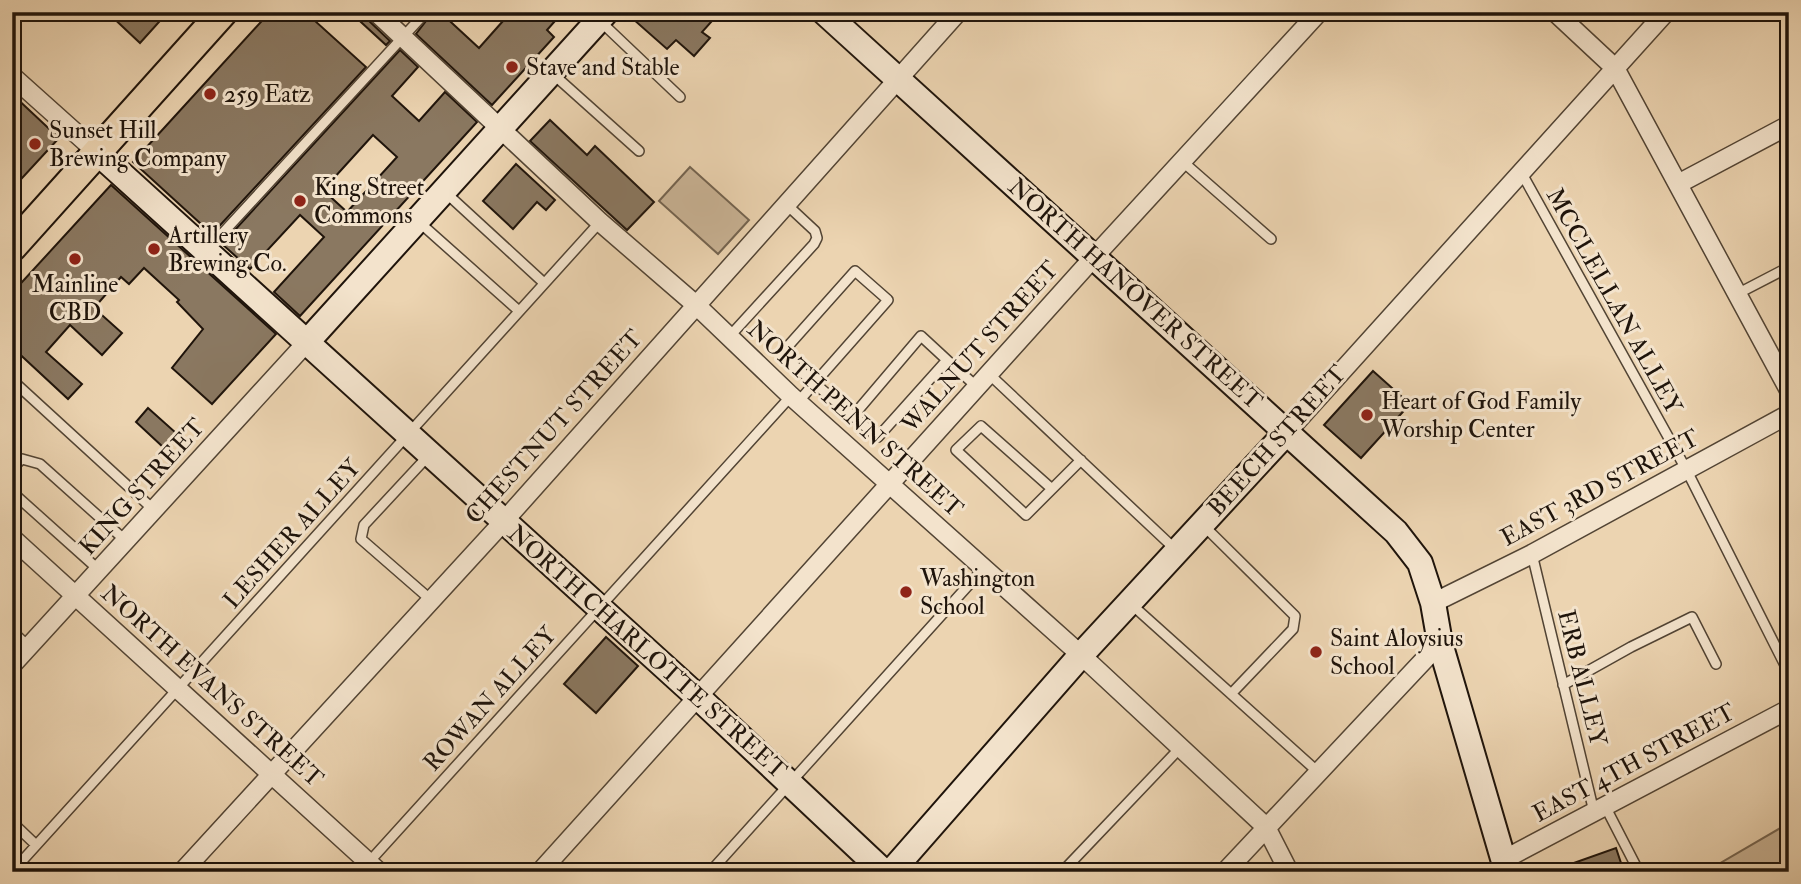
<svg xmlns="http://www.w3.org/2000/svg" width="1801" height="884" font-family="'IM FELL Double Pica',serif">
<rect width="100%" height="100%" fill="#ecd4b1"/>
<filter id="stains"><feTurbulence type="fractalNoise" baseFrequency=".00286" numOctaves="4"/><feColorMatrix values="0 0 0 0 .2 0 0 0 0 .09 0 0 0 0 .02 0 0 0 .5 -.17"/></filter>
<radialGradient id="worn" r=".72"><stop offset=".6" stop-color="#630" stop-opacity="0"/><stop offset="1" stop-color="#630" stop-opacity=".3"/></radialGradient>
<path fill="#c9b395" stroke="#746450" stroke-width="2" d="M690,167l59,53 -31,34 -59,-53z
M1789,823v49h-84z"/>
<path fill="#8a7861" stroke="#1f140b" stroke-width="2" fill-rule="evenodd" d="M107,12h61l-28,31z
M270,12h52l-7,9 51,46 -154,167 -79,-72z
M350,12h15l3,8 22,21 -4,4z
M433,12h7l39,36 32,-36h52l-16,18 7,7 -62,68 -76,-71z
M639,12h81l-18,20 8,6 -16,18 -18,-16 -9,9 -34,-30z
M400,50l18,17 -26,29 27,25 26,-29 32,30 -177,194 -26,-24 50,-55 -24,-22 -50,54 -28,-25zM373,135l24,22 -50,55 -24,-22z
M12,94l47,44 -47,51z
M550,120l37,35 8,-9 59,56 -27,28 -97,-89z
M516,164l39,36 -9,10 -9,-8 -24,27 -30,-28z
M111,185l165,149 -64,70 -40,-36 31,-39 -26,-27 2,-2 -35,-32 -15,16 -8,-7 -27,31 28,25 -20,22 -32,-30 -24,27 36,32 -14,15 -56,-52v-54z
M1373,371l37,33 -49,54 -37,-33z
M148,408l28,25 -13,14 -27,-25z
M606,637l32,29 -42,47 -32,-29z
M1616,848l8,24h-70v-2z"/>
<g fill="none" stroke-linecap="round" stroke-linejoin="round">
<g stroke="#524434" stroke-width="12">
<path id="lane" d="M600,21l80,76
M12,33l4,-5
M553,74l86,77
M1182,161l89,78
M1521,172l165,297 103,204
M445,192l99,91
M419,222l100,89
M208,249l218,-237
M1737,294l52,-27
M729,337l85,-93 3,-6 -2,-7 -29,-27
M989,374l187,176
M12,380l142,130
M798,402l90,-102 -33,-29 -74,83c32,28 64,56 97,83l69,-77 30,27
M853,416l68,-80 26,24
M429,455l-65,70 -3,14 70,61
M12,468l10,-9 18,5 86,77
M1052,489l-71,-63 -25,24 70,65 55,-55
M12,492l87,78
M1203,525l92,91 -2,13 -62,65
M1532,554l62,258
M1131,604l187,168
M12,631l17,16
M1563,685l68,-38 61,-30 24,47
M1605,806l34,66
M12,822l24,23
M12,872l588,-650
M360,872l431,-476
M710,872l273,-303
M1062,872l119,-125"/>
</g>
<g stroke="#524434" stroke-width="21">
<path id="street" d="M376,12l224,210 96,83 95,91 290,259 185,172 23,45
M1555,12l60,56 174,322
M12,76l86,77
M1678,184l111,-59
M1287,432l379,-420
M12,538l367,334
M1433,603l99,-49 257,-140
M12,665l295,-323
M1503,860l286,-151
M182,872l322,-351 454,-509
M540,872l554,-615 225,-245
M1225,872l215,-229"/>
</g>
<g stroke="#1f140b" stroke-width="28">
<path id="secondary" d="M824,12l572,520 24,31 13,40 7,40 67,229
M98,153l601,545 185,174
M307,342l299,-330
M891,872l190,-217 206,-223"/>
</g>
<g stroke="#1f140b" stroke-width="32">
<path id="primary" d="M12,247l211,-235"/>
</g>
<use href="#lane" stroke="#f3e3cc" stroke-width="9"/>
<use href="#street" stroke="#f3e3cc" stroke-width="18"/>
<use href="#secondary" stroke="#f3e3cc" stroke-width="24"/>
<use href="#primary" stroke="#ecd4b1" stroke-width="28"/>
</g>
<g fill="#8f2418" stroke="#f3e3cc" stroke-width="2.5">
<circle cx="512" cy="67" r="7"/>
<circle cx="210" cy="94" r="7"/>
<circle cx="35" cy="144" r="7"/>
<circle cx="300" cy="201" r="7"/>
<circle cx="154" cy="249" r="7"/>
<circle cx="75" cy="259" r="7"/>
<circle cx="1367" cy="415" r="7"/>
<circle cx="906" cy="592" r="7"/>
<circle cx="1316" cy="652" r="7"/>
</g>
<g text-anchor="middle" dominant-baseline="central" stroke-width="6" stroke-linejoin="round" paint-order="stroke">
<g font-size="24" fill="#1f140b" stroke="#f3e3cc" text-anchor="start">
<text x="526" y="67">Stave and Stable</text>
<text x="224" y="94">259 Eatz</text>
<text x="49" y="130">Sunset Hill<tspan x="49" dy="28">Brewing Company</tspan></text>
<text x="314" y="187">King Street<tspan x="314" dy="28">Commons</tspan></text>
<text x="168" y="235">Artillery<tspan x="168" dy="28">Brewing Co.</tspan></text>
<text x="75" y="284" text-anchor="middle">Mainline<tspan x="75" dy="28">CBD</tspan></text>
<text x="1381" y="401">Heart of God Family<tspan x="1381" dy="28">Worship Center</tspan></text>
<text x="920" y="578">Washington<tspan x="920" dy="28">School</tspan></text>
<text x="1330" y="638">Saint Aloysius<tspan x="1330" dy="28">School</tspan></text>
</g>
<g font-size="24" fill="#1f140b" stroke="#f3e3cc">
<text transform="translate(1135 294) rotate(42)">NORTH HANOVER STREET</text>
<text transform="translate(1614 301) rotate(61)">MCCLELLAN ALLEY</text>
<text transform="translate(980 347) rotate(-48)">WALNUT STREET</text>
<text transform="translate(855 419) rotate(42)">NORTH PENN STREET</text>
<text transform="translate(554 427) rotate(-48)">CHESTNUT STREET</text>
<text transform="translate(1277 441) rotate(-48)">BEECH STREET</text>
<text transform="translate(142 487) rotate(-48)">KING STREET</text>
<text transform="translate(1600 488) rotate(-28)">EAST 3RD STREET</text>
<text transform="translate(292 534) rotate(-48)">LESHER ALLEY</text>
<text transform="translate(647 652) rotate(42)">NORTH CHARLOTTE STREET</text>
<text transform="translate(1582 678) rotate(76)">ERB ALLEY</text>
<text transform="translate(212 686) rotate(42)">NORTH EVANS STREET</text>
<text transform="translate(490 699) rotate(-48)">ROWAN ALLEY</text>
<text transform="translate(1634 763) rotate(-28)">EAST 4TH STREET</text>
</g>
</g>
<rect width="1801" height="884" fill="none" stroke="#ecd4b1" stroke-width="42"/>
<rect x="14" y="14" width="1773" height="856" fill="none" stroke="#1f140b" stroke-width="3.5"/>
<rect x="21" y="21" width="1759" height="842" fill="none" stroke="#1f140b" stroke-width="2"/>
<rect width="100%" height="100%" filter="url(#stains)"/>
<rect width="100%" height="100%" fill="url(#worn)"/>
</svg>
